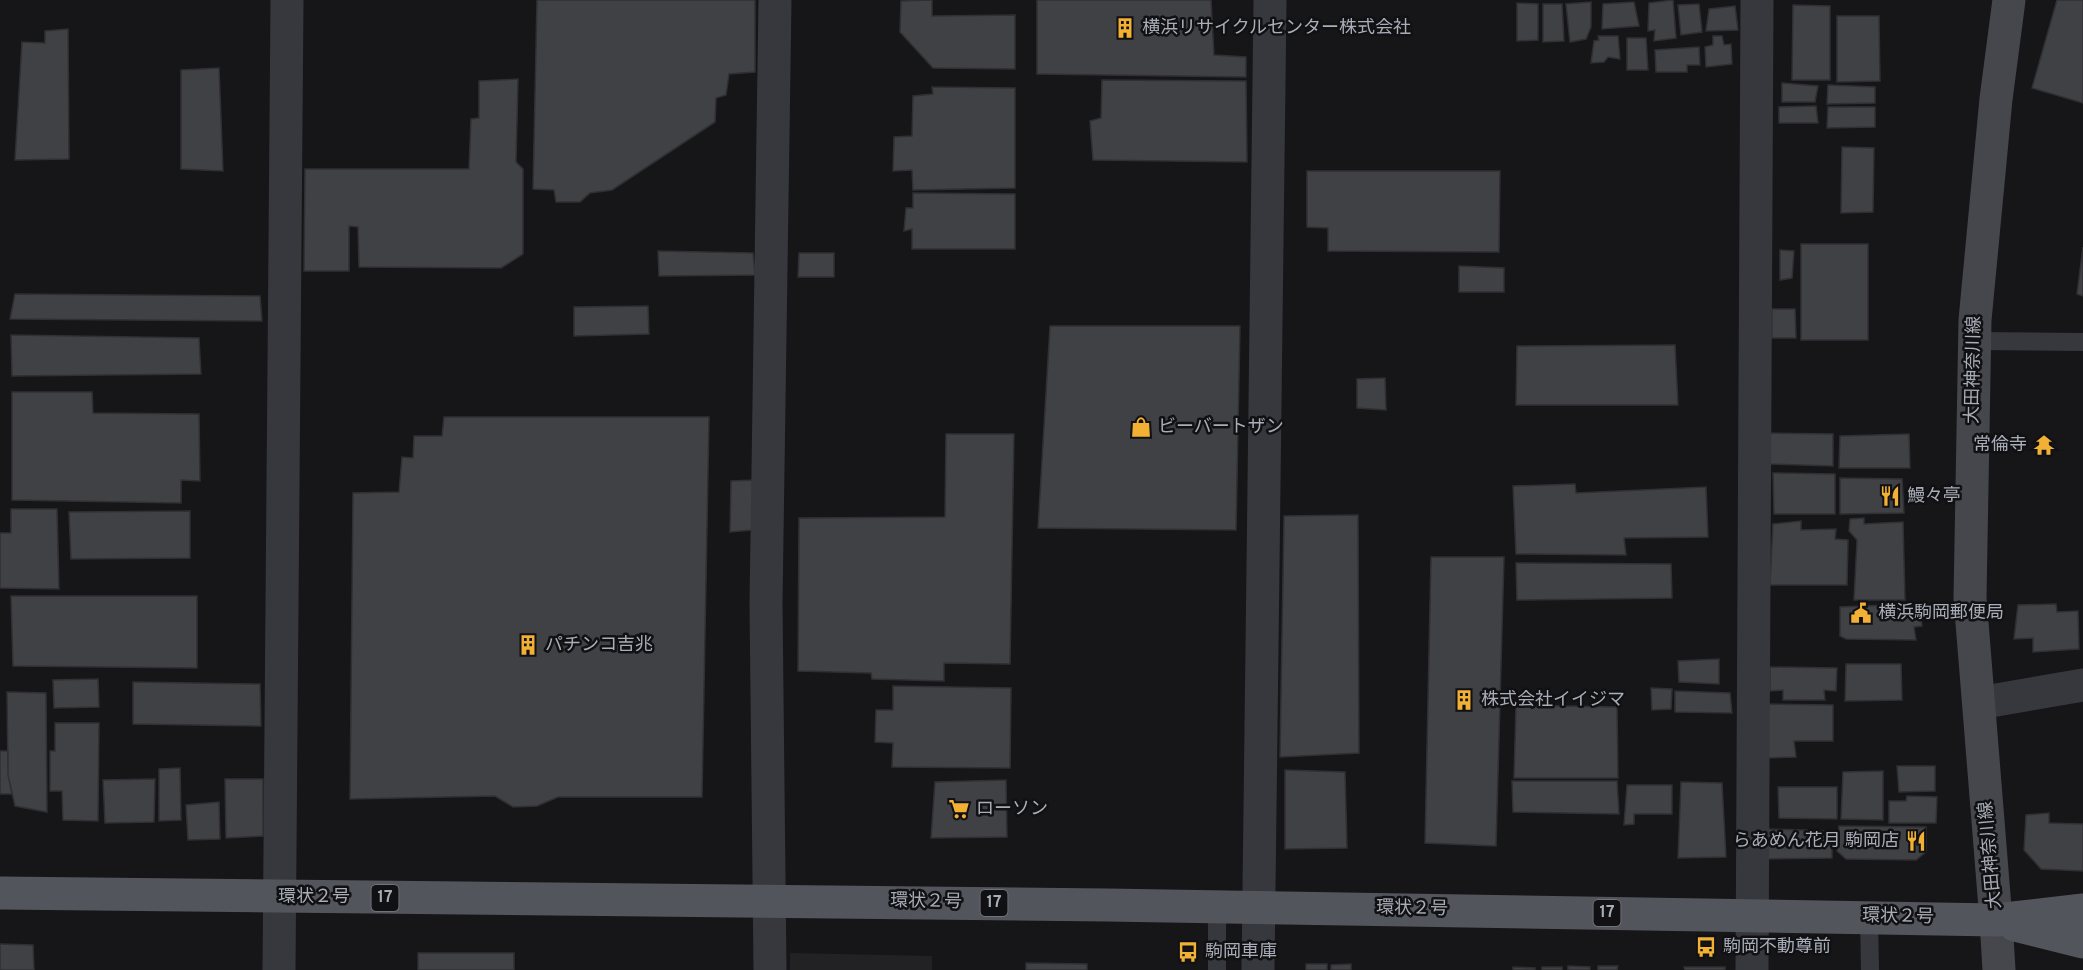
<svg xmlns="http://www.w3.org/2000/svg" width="2083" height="970" font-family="Overpass,'Noto Sans JP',sans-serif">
<rect width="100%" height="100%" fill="#161618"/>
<path fill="#222225" d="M790,953l142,3v14h-142z"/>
<path fill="#404145" stroke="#303034" stroke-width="1.5" d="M537,0h218v72l-26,2 -3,21 -10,3 -1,24 -103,68 -22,3 -10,9h-24l-2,-12 -21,-1z
M932,0v16l83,-1v54l-82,-1 -33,-36 1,-31z
M1037,0h174l3,55 32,2v20l-209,-3z
M1673,0l3,38 -22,3 1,-11 -7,1 1,-28z
M2057,0h26v103l-51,-15z
M1591,2v25l-5,12 -16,3 -4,-38z
M1634,2l5,24 -37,3 1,-25z
M1517,3l21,1v36l-21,1z
M1543,4h19l2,37 -21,1z
M1699,4l3,28 -21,3 -3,-30z
M1793,5l37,1v74h-38z
M1735,6l3,24 -32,1 3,-22z
M1837,16h42l1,65 -43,1z
M68,29l1,130 -54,1 7,-118 23,1v-12z
M1598,36h20l2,23 -12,-2 -4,5 -13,1 3,-22 5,-1z
M1713,36h9l2,9 7,-1 1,20 -26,3 -1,-20 8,-2z
M1627,38h19l2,32h-21z
M1699,47l1,18h-13v7h-31l-1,-22z
M219,68l4,103 -42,-2v-99z
M518,79l-2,83 7,7v85l-22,14 -142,-1 -1,-40 -9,-1v45h-45l1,-102h164l2,-50 8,-1v-37z
M1102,80l144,1 1,81 -154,-2 -3,-39 11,-3z
M1782,83l36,3 -3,16h-33z
M1828,85l47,2v16l-48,1z
M932,87l83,1v100l-102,2 -1,-20 -19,1 1,-34 18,-1 1,-40 20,-2z
M1816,106l2,17h-39v-16z
M1828,107h47v20l-48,1z
M1842,147l32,1 -1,64 -32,1z
M1307,171h193l-1,81 -171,-1v-23l-21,-1z
M913,193l102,1v55h-103v-20l-8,2 2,-23h7z
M1801,244h67v96h-67z
M2083,247v49l-6,-2z
M1780,250l14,1 -2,27 -12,2z
M658,251l95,2 2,22 -96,1z
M799,253h35v24h-36z
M1459,266l45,2v24h-45z
M15,294l245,2 2,25 -252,-2z
M648,306l1,28 -75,2v-29z
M1772,309h23l1,29h-24z
M1050,326h190l-4,204 -198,-2z
M11,335l188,3 2,36 -189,2z
M1675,345l3,60h-162l1,-59z
M1385,378l1,32 -29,-2v-29z
M12,392h80l1,21 106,1 1,67 -19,-1v23l-169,-3z
M444,417h265l-7,380h-144l-21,9 -24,1 -18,-11 -145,3 3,-306 46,-1 3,-35 11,1 1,-22h28z
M1769,433l64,1v32l-64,-2z
M946,434h68l-4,230 -66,-1v18l-72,-2 -1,-6 -73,-2 1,-153 146,-1z
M1909,434l1,34h-71l1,-32z
M1773,473l62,1v40h-61z
M1840,478l62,1 2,34 -64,1z
M754,480l-2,50 -22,2 1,-51z
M1575,484l1,9 130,-6 2,50 -84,1 2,17 -110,-1 -3,-68z
M11,509h46l2,80 -59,-1v-55h11z
M190,511v47l-119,1 -2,-47z
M1358,515l1,238 -79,4 4,-241z
M1864,518v6l39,-2 2,78h-51l3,-60 -8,-9 1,-12z
M1801,521v9l35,-1 -1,10 13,1 -1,45h-77l3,-61z
M1431,557h73l-8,289 -71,-3z
M1516,563l155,1 1,34 -155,2z
M11,596h186v72l-184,-2z
M1912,604v7h8l2,15 -8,1 2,13 -70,-1 -6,-3v-29z
M2056,604l1,8 21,-1 1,38 -46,3v-14l-19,1 4,-34z
M1719,659v25l-40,-2 -1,-21z
M1846,664h55l1,36 -57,1z
M1770,667l67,1 -1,23 -12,-1 1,10h-42v-10l-13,1z
M98,679l1,28 -45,1 -1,-28z
M133,682l127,2 1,42 -128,-2z
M893,686l118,2 -1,80 -118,-1 1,-24 -18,-1 1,-32h17z
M1651,688l21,1 -1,20 -19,1z
M1675,691l55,2 2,20 -57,-1z
M7,692l39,1 1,119 -32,-6 -7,-31z
M1767,704l66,1v36h-39l2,16 -29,1z
M1516,705l101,2 1,71h-104z
M55,723h44l-1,98 -35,-1 -1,-29h-12v-40h5z
M0,751h8v24l4,19h-12z
M1897,766h38v25l-36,1z
M180,768l1,52 -22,1v-52z
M1285,770l60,2 2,76 -62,1z
M1883,771v49l-42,-1 2,-47z
M155,779l-1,43 -49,1 -2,-43z
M225,779h38v57l-37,2z
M1006,780l1,57 -76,1 4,-56z
M1512,781h105l2,33 -106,-2z
M1681,782l41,1 4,74 -48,1z
M1627,785h45v29h-38v10l-10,1z
M1778,787h59v32l-58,-1z
M1907,796l30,1 -1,26h-47v-22h17z
M219,802l1,37 -32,1 -2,-35z
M2049,813v10l34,1v47l-42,-2 -17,-19 2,-35z
M1839,826l87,1v25l-10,8 -70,-1 -9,-8z
M1767,829l65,2v27l-65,1z
M0,944l33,1 1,25h-34z
M418,953h96v17h-96z
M1026,963l61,1v6h-61z
M1306,964h21v6h-21z
M1351,964v6h-20v-5z
M1568,966l22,1v3h-22z
M1598,966h20l-1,4h-19z
M1513,967l22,1v2h-22z
M1542,967h20v3h-20z
M1684,967h41v3h-40z"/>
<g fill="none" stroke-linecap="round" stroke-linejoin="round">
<path stroke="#37383d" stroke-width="18" d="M1974,341l109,1
M1217,906v64
M1869,917l1,53"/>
<path stroke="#37383d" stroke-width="33" d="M1979,703l104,-18
M279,970l8,-970
M1258,970l12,-970
M1752,970l5,-970"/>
<path stroke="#37383d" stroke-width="33" d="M770,970l-4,-367 9,-603"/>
<path stroke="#45474d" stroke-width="33" d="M1999,970l-3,-50 -26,-322 5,-278 21,-221 13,-99"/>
<path stroke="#53555c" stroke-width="33" d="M0,893l1107,12 889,15 87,-10
M2015,925l68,17"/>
</g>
<defs>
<g id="building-bare" transform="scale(1.62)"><path d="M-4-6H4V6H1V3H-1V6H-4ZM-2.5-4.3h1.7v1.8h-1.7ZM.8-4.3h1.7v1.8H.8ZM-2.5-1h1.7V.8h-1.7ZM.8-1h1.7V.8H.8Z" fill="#f2b134" stroke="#111113" stroke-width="2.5" paint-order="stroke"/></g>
<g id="shop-bare" transform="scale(1.62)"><path d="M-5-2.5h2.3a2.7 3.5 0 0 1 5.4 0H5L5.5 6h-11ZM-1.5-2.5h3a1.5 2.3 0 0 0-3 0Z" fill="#f2b134" stroke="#111113" stroke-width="2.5" paint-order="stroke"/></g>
<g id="temple-bare" transform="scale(1.62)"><path d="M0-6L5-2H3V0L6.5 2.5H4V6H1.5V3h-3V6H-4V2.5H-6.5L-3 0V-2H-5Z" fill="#f2b134" stroke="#111113" stroke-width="2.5" paint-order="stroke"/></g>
<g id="restaurant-bare" transform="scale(1.62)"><path d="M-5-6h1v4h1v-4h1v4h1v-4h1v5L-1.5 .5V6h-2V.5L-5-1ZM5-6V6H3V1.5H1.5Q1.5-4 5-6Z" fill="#f2b134" stroke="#111113" stroke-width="2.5" paint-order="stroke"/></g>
<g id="civic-bare" transform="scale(1.62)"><path d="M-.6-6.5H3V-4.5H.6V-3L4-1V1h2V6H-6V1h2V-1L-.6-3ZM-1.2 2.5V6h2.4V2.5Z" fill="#f2b134" stroke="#111113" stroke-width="2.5" paint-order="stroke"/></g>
<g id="supermarket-bare" transform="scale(1.62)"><path d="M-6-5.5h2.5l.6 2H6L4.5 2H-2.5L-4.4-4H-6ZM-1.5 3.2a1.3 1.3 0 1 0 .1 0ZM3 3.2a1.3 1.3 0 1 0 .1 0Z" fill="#f2b134" stroke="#111113" stroke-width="2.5" paint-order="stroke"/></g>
<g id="bus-bare" transform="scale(1.62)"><path d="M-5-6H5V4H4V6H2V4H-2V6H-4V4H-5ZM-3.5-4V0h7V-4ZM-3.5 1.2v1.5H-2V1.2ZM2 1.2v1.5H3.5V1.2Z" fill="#f2b134" stroke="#111113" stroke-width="2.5" paint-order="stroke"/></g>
</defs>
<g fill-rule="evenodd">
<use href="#building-bare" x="1125" y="28"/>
<use href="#shop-bare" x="1141" y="427"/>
<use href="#temple-bare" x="2044" y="445"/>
<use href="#restaurant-bare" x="1890" y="496"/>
<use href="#civic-bare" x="1861" y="613"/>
<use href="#building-bare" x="528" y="645"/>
<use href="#building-bare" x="1464" y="700"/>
<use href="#supermarket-bare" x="959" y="809"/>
<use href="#restaurant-bare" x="1916" y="841"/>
<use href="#bus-bare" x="1706" y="947"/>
<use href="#bus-bare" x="1188" y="952"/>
</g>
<g text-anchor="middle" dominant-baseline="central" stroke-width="5" stroke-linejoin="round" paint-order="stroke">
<g fill="#111113" stroke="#7b7e86" stroke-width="1.5">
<rect x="371.5" y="885" width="27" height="26" rx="4.5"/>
<rect x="980.5" y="890" width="27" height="26" rx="4.5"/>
<rect x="1593.5" y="900" width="27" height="26" rx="4.5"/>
</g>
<g font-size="16" font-weight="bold" fill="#a8adb8">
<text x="385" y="898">17</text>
<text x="994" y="903">17</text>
<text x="1607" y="913">17</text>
</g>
<g font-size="18" fill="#a8adb8" stroke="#111113" text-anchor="start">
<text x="1142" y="28">横浜リサイクルセンター株式会社</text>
<text x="1158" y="427">ビーバートザン</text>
<text x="2027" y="445" text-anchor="end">常倫寺</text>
<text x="1907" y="496">鰻々亭</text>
<text x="1878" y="613">横浜駒岡郵便局</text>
<text x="545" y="645">パチンコ吉兆</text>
<text x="1481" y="700">株式会社イイジマ</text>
<text x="976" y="809">ローソン</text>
<text x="1899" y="841" text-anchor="end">らあめん花月 駒岡店</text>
<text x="1723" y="947">駒岡不動尊前</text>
<text x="1205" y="952">駒岡車庫</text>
</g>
<g font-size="18" fill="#a8adb8" stroke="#111113">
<text transform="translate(1974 370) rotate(-89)">大田神奈川線</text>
<text transform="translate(1991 855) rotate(-95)">大田神奈川線</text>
<text x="314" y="897">環状２号</text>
<text transform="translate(926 902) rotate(1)">環状２号</text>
<text transform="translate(1412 909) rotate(1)">環状２号</text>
<text transform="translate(1898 917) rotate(1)">環状２号</text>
</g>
</g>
</svg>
